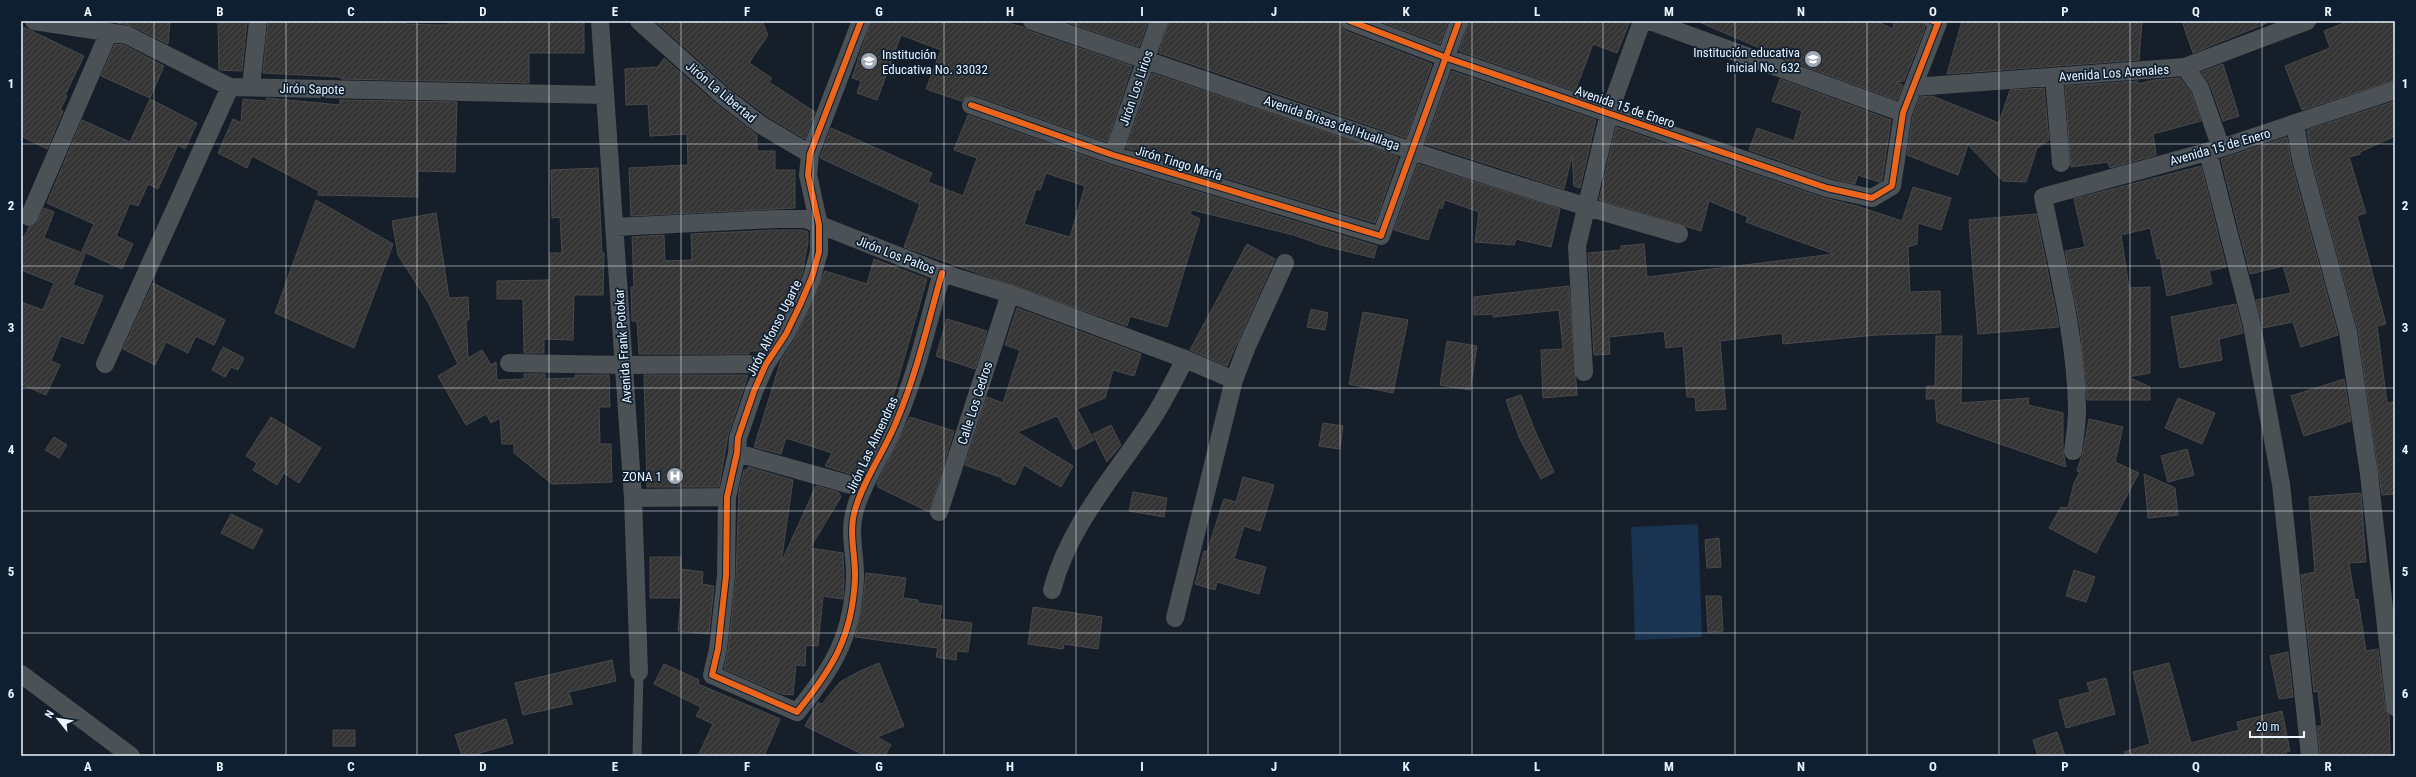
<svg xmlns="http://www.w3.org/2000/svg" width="2416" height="777" font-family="'Roboto Condensed',sans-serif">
<defs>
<pattern id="building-hatch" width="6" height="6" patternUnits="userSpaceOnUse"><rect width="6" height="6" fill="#353536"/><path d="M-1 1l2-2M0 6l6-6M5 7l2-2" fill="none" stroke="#49494a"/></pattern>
</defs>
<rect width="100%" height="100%" fill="#161f29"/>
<path fill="#193351" d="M1698,524l4,113 -67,3 -4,-113z"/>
<path fill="url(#building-hatch)" stroke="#49494b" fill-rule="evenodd" d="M118,21h52l-2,23 -36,-18 -15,-3z
M218,21h29l-5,50 -23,-1z
M268,21h137v3l30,1h13v-4h136v32h-55v30l-188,-4v-2l-78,-4z
M655,21h107l6,14 -19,28 23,15 -3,4 46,30 -10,27 -38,-23 -37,-28z
M871,21h128l24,6 6,4 103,35 -25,76 -133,-47h-5l-8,6 -35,-12 15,-39 -40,-15 -24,65 -20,-7 4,-12 -9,-3z
M1064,21h84l-9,26z
M1169,21h171l2,6 4,4 86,33 -26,74 -247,-85z
M1379,21h69l-8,23z
M1469,21h161l-13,32 -24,-9 -18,47 -116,-40z
M1697,21h179l17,8 1,-8h29l2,7 -21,53 -8,1 7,3 -6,15 -110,-40z
M1962,21l180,1 -3,38 -192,14z
M2182,21h84l1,2 -74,30z
M2349,21h46v59l-93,30 -17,-44 45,-18 -6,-17z
M21,26l63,30 -19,39 2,1 -7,14 3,1 -16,38 -26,-13z
M115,44l9,1 40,21 -14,32 -49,-22z
M664,58l52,46 41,31v16h18v19h20v38l-164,8 -2,-48 59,-3 -1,-31 -37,2 -2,-32 -22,1 -1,-36 33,-2z
M2223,64l16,52 -16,5 -13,-37 -9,-12z
M1452,71l144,49 -16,68 -6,-2 -2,-31 -8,34 -139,-45z
M1152,73l246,84 -23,66 -249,-75z
M2180,78l11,15 10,28 -48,13 3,21 -46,13 -2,-6 -37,5 -6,-81 73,-5v3l16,-4z
M1780,79l111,41 -9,60 -3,2 -21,-7 -3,9 -25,-6 -81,-28 8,-22 37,13 8,-30 -30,-10z
M2044,88l5,52 -12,8 -11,34 -23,-1 -35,-36 -10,30 -51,-20 6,-39 7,-19 12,-1 67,27 11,-33z
M267,98l73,7v-5l117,2 -2,70 -37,-1v26l-100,-2 1,-4 -67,-35 -5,12 -29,-15 15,-34 8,4 2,-24 23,2z
M150,99l47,24 -12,26 -7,-4 -20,44 -10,-5 -10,22 -8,-3 -14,33 17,8 -11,25 -40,-18 12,-27 -47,-21 35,-83 48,22z
M2395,101v35l-35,16v2l-11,3 17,56 -9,3 29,108 -9,2 10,77 8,-1v92l-13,1 -24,-165 -47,-173 -4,-27z
M968,115l142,50 267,81 -3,12 -53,-13 -27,-10 -102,-25 -2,4 10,5 -33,108 -37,-11 -3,10 -223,-79 16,-43 -100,-46 11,-30 101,45 -4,9 35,14 14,-38 -23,-8zM1046,173l39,13 -15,51 -46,-13 12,-35 4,1z
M1616,127l208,71 33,8 45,15 11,-34 38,11 -10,32 -23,-7 -1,21 -9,3 2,45 30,-1 1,42 -65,2 -93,9 -1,-11 -62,8 6,68 -30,2 -1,-14h-8l-4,-51 -17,2 -2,-17 -55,6 1,17 -16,1 -6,-102 33,-3v-4l23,-2 3,33 187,-23 -88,-32 2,-5 -39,-16 -8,30 -102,-31z
M2287,137l4,25 47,173 -37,12 -8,-25 -30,6 -7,-28 35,-7 -8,-27 -33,8 -29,-115z
M1418,164l142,45 -9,38 -35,-8 -2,6 -39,-3 4,-30 -34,-12 -3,9 -3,-2 -11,33 -34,-10z
M2201,166l25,101 -17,4 3,13 -45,12 -7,-38 -3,1 -7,-31 -29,7 8,53 21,-1v86l-22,4 22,10v13h-63l-7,-73 -15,-76 20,-4 -11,-48z
M598,168l4,85h2l-1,42h-29l-1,45 -29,-1v14h-20l-1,-54h-26v-18l53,-1v-27h12l-2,-36 -8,1 -1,-48z
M316,200l77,44 -39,104 -79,-35z
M44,208l10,4 -10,26 41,16 -12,31 30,11 -20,48 -22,-8 -10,25 9,4 -14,30 -25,-11v-82l22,8 11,-27 -33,-13v-34l3,1 5,-10 7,-2z
M436,213l13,85 19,-1 1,23h-3l2,38 14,-8 9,15 5,-3 1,18 27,-1v-5h21v5l30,-1v-3h34l1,32h-11l1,37h11l1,38 -60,2 -38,-31v-9h-12l-2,-26 -9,5 -5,-9 -20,11 -28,-49 20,-12 -30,-62 -30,-47 -6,-34z
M2036,214l23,113 -81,7 -9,-114z
M776,230h27l5,2v10l-6,32 -25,55 -15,22h-12l-1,3h-110l-2,-33h-5l-1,-34h3l-2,-50 32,-2 1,26 27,-1 -1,-26z
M1247,244l28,15 -48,107 -37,-16z
M874,259l53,20 -38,132 -32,65 -32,-10 7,-13 -46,-15 -5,16 -27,-7 27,-87 14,-21 30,-68 42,13z
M153,283l72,37 -11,25 -18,-9 -8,17 -22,-11 -11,23 -32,-16z
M1569,286l8,109 -34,3 -2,-48 22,-1 -4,-39 -66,7v-3l-19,1v-18z
M2236,304l7,29 -24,6 3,21 -42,8 -9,-51z
M1017,308l124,46 -7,22 -21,-6 -8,28 -28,11 17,31 -19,10 -18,-34 -40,16 56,34 -12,21 -37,-22 -9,20 -13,-5 1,-2 -38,-13 22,-68 16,6 17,-53 -15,-5z
M1311,309l17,4 -3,17 -18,-3z
M1363,312l45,8 -15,73 -44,-9z
M947,319l40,12 -12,38 -39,-13z
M1936,336h26l-1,67 68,-5 -1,7 35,8v37l3,17 -129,-45 -2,-23h-9l1,-13h8z
M1447,341l30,5 -7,44 -30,-5z
M223,347l21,11 -6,12 -7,-3 -6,10 -13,-7z
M644,375h104l-20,60 -9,52h-72z
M2344,379l7,42 -47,15 -13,-40z
M1521,395l14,36 19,41 -13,7 -22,-42 -13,-37z
M2178,398l37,15 -13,31 -37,-16z
M271,417l50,31 -22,35 -15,-10 -7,12 -24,-15 4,-7 -11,-7z
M910,417l44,14 -25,81 -51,-25 -1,-4z
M2089,419l34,8 -8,35 24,11 -43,80 -47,-25 12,-21 7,1 6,-25 6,-11 -3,-1 6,-19z
M1323,423l20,3 -3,23 -21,-3z
M1111,425l10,20 -14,17 -14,-28z
M54,437l13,8 -8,13 -14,-8z
M2187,449l7,26 -26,7 -7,-26z
M748,467l45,13 -12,83 35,-77 22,6 3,5 -31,51 33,5 1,26 -1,20 -20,-3 -5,50 -12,-1 -1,21 -9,-1 -3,30 -11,-1 -58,-25 4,-19 8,-73 3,-86 5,-21h3z
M2144,474l31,14 3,27 -30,3z
M1243,477l31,8 -14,46 -16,-5 -10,33 32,8 -7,27 -42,-12 -2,8 -20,-6 9,-33 3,1 17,-53 12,3z
M1133,492l34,6 -3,19 -35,-6z
M2361,493l5,69 -17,1 6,37 3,-1 8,52 12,-2 7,59 4,7 1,41h-70l-3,-30h5l-4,-35 -4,1 -13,-117 14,-3 -6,-75z
M231,514l32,16 -10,19 -32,-16z
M1719,538l2,29 -14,1 -2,-28z
M650,557h31v12l22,3 -1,12 12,2 -5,48 -31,-3 3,-33h-31z
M2074,570l21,7 -9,25 -20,-6z
M866,573l40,5 -3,20 15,2v3l24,3 -2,13 32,4 -4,29 -11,-1 -1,9 -20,-3 2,-9 -83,-11 8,-36z
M1706,596h15l2,35 -15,1z
M1033,607l69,10 -4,32 -34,-5 -1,5 -35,-5z
M2288,652l5,45 -14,2 -9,-43z
M612,660l4,21 -47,11 3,12 -49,11 -8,-32z
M879,663l25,63 -27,11 14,8 -6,11h-19l-61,-30 13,-24 4,2 18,-22 20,-11z
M2169,663l22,80 48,-13 -2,-8 45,-11 8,40 -4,1 1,4h-162l-1,-4 26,-8 -17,-72z
M664,664l35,16 -1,4 82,35 -16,37h-66l15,-32 -17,-8 5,-9 -47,-23z
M2106,678l9,36 -49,14 -7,-28 31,-8 -3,-9z
M506,719l7,24 -43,13h-8l-7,-21z
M333,730h22v16h-22z
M2057,732l8,24h-27l-5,-16z"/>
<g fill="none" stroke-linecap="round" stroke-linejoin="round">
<path stroke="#4c5155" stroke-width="9" d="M637,756l2,-84"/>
<path stroke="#4c5155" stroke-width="18" d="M34,21l93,14 103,52 374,8
M600,21l33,477 6,174
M639,21l84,75 38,29 49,29
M861,21l-51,133 -2,21 11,50v27l-7,25 -12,28 -14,29 -20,30 -12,27 -16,47 -1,15 -10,44 -1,79 -8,73 -6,26 85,37c36,-44 55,-75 58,-133 1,-23 -7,-46 0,-69 9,-32 30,-59 42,-90 20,-47 31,-98 45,-147
M1032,21c215,73 429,151 647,213
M1350,21l97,37 380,130 45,10 20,-12 11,-73 35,-90 -5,-2
M1650,21l253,92
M2185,67l15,21 21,60
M2054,77l7,86
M251,87l7,-66
M1914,87l271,-20 122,-46
M971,105l142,50 268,81 78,-215
M2295,124l6,35 47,173 21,142 26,233
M2208,152l44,173 29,159 29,272
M1113,155l46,-134
M29,217l80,-185
M615,227l161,-8h29l137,54 68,21 175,65 49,21
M509,363l115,2 142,-1
M105,364l125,-277
M1584,372l-7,-126 32,-133 33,-92
M2073,451c2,-14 4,-28 4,-42 -1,-72 -20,-143 -34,-212l178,-49 174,-58
M737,453l125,35
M633,498l94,-1
M939,512l71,-218
M1052,590c18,-68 67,-119 104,-177 11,-18 20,-36 29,-54
M1175,618l59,-238 13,-34 38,-83
M21,674l110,82"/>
<g stroke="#0e1f31" stroke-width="8">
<path id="cycleway" d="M861,21l-51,133 -2,21 11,50v27l-7,25 -12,28 -14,29 -20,30 -12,27 -16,47 -1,15 -10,44 -1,79 -8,73 -6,26 85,37c36,-44 55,-75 58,-133 1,-23 -7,-46 0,-69 9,-32 30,-59 42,-90 20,-47 31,-98 45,-147
M1350,21l97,37 380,130 45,10 20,-12 11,-73 35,-90 -5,-2
M971,105l142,50 268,81 78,-215"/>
</g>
<use href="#cycleway" stroke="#eb651d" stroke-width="6"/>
</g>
<path fill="none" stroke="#ebf4fe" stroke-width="1" stroke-opacity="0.55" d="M154,21v735M286,21v735M417,21v735M549,21v735M681,21v735M813,21v735M944,21v735M1076,21v735M1208,21v735M1340,21v735M1472,21v735M1603,21v735M1735,21v735M1867,21v735M1999,21v735M2130,21v735M2262,21v735M21,144h2374M21,266h2374M21,388h2374M21,511h2374M21,633h2374"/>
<defs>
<g id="school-disc" transform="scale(0.9)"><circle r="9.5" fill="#a0a9b3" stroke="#0e1f31"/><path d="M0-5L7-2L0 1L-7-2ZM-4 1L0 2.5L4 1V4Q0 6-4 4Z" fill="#fff"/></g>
<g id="hospital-disc" transform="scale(0.9)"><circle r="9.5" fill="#a0a9b3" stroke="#0e1f31"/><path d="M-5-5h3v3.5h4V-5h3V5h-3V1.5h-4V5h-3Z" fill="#fff"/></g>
</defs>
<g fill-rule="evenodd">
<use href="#school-disc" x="1813" y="59"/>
<use href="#school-disc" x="869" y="61"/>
<use href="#hospital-disc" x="675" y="476"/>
</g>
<g text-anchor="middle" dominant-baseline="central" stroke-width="3.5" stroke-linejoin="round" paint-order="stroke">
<g font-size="13" fill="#ebf4fe" stroke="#0e1f31" text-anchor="end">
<text x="1800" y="52">Institución educativa<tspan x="1800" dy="15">inicial No. 632</tspan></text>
<text x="882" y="54" text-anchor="start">Institución<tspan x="882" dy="15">Educativa No. 33032</tspan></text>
<text x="662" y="476">ZONA 1</text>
</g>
<g font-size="13" fill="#ebf4fe" stroke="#0e1f31">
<text transform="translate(2114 73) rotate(-4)">Avenida Los Arenales</text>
<text transform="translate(1136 88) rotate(-71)">Jirón Los Lirios</text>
<text transform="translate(312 89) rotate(1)">Jirón Sapote</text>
<text transform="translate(721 92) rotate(40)">Jirón La Libertad</text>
<text transform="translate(1625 107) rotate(19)">Avenida 15 de Enero</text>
<text transform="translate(1332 123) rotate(19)">Avenida Brisas del Huallaga</text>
<text transform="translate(2220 147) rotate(-16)">Avenida 15 de Enero</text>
<text transform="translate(1179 163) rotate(17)">Jirón Tingo María</text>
<text transform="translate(896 255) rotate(21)">Jirón Los Paltos</text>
<text transform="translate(774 328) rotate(-63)">Jirón Alfonso Ugarte</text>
<text transform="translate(623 346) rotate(-94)">Avenida Frank Potokar</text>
<text transform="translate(975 403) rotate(-72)">Calle Los Cedros</text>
<text transform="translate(872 445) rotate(-65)">Jirón Las Almendras</text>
</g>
</g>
<rect width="2416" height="777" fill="none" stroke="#0e1f31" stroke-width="44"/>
<g transform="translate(58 719) rotate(300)" stroke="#0e1f31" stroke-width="3" paint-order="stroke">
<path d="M0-3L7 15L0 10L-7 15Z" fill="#ebf4fe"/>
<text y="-6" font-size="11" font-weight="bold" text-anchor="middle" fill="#ebf4fe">N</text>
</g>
<path d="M2250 731v6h54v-6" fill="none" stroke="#ebf4fe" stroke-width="2"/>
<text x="2256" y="731" font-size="12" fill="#ebf4fe" stroke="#0e1f31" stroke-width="3" paint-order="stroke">20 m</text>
<rect x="22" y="22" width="2372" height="733" fill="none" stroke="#ebf4fe" stroke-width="1.5"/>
<g font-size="13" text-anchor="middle" font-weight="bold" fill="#ebf4fe">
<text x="88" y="16">A</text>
<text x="220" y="16">B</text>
<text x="351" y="16">C</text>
<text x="483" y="16">D</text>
<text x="615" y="16">E</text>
<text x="747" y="16">F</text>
<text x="879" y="16">G</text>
<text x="1010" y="16">H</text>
<text x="1142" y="16">I</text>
<text x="1274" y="16">J</text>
<text x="1406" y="16">K</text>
<text x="1537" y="16">L</text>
<text x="1669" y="16">M</text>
<text x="1801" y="16">N</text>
<text x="1933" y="16">O</text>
<text x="2065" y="16">P</text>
<text x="2196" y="16">Q</text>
<text x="2328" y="16">R</text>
<text x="11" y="88">1</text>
<text x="2405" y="88">1</text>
<text x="11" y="210">2</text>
<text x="2405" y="210">2</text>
<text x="11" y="332">3</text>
<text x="2405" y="332">3</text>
<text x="11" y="454">4</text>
<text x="2405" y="454">4</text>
<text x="11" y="576">5</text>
<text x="2405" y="576">5</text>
<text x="11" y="698">6</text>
<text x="2405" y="698">6</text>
<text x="88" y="771">A</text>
<text x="220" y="771">B</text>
<text x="351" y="771">C</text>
<text x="483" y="771">D</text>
<text x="615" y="771">E</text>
<text x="747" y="771">F</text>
<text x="879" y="771">G</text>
<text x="1010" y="771">H</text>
<text x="1142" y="771">I</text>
<text x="1274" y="771">J</text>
<text x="1406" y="771">K</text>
<text x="1537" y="771">L</text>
<text x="1669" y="771">M</text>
<text x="1801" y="771">N</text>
<text x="1933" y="771">O</text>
<text x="2065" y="771">P</text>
<text x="2196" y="771">Q</text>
<text x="2328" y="771">R</text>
</g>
</svg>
